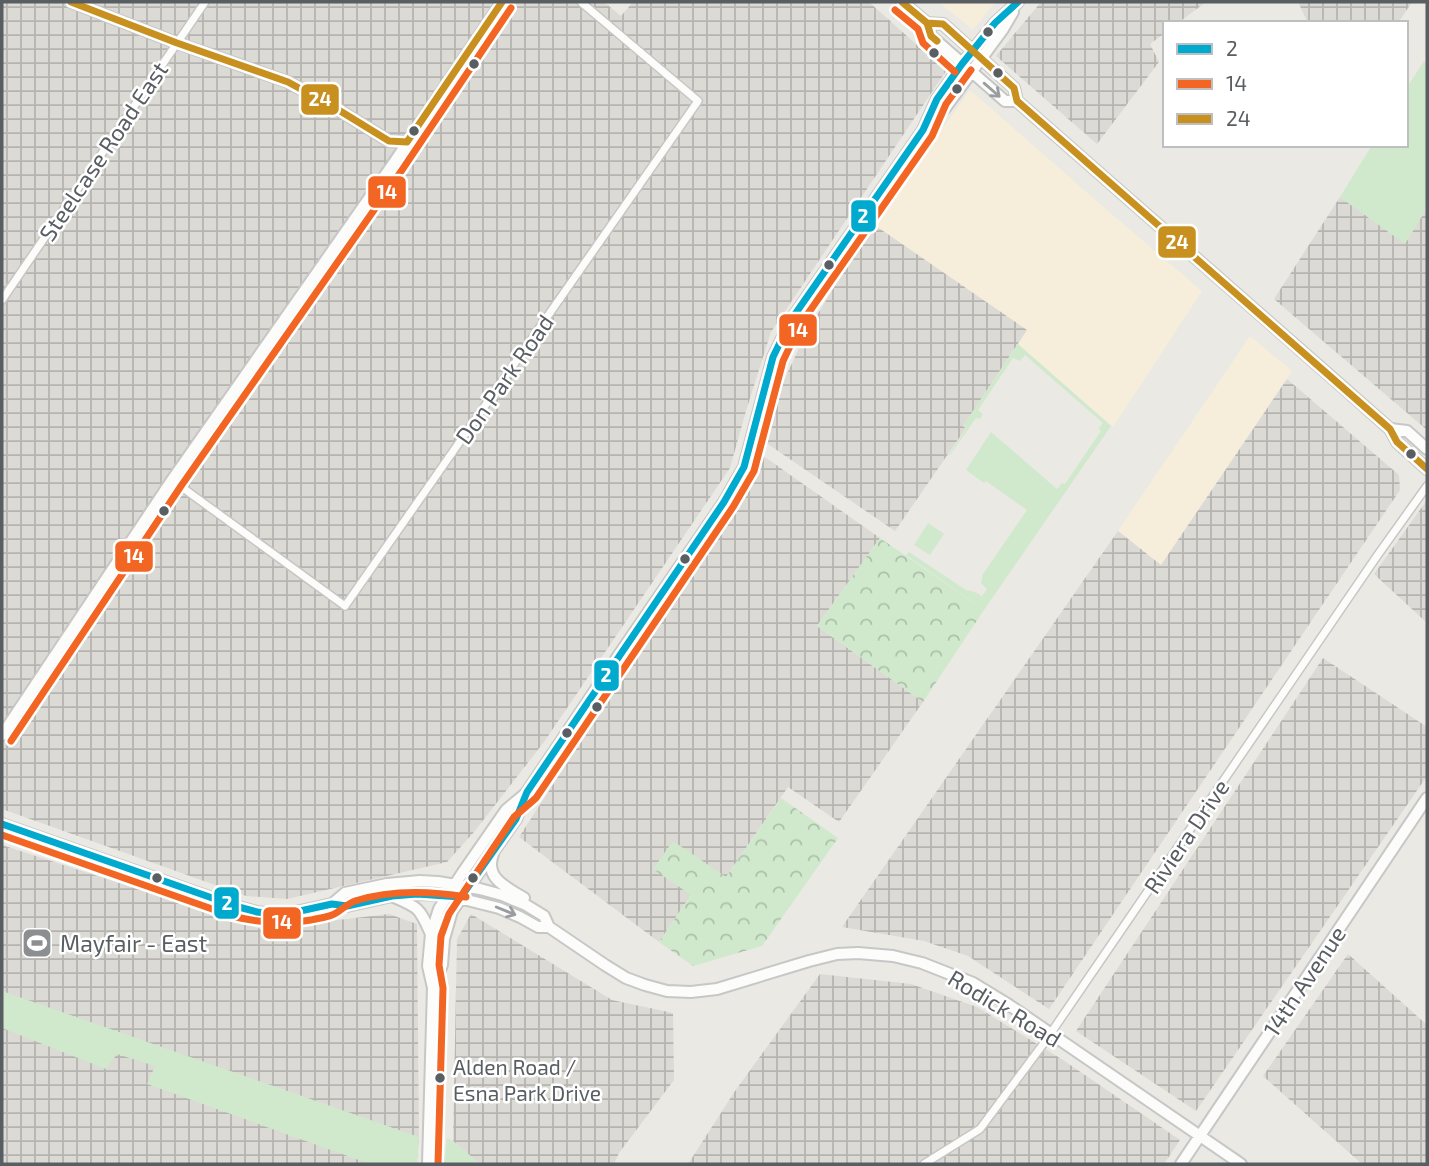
<svg xmlns="http://www.w3.org/2000/svg" width="1429" height="1166" font-family="'Exo 2',sans-serif">
<defs>
<pattern id="industrial-grid" width="8" height="8" patternUnits="userSpaceOnUse" patternTransform="scale(1.75)"><rect width="8" height="8" fill="#dbdad5"/><path d="M0 4h8M4 0v8" fill="none" stroke="#b5b4b0"/></pattern>
<pattern id="forest-crowns" width="20" height="18" patternUnits="userSpaceOnUse" patternTransform="scale(1.75)"><rect width="20" height="18" fill="#d0e9cc"/><path d="M2 6a3 3 0 1 1 6 0M12 15a3 3 0 1 1 6 0" fill="none" stroke="#acc0a9"/></pattern>
</defs>
<rect width="100%" height="100%" fill="#eae9e4"/>
<path fill="#f6eedb" d="M938,2h57l-22,28z
M970,90l138,121 94,80 -89,136 -95,-83 8,-14 -153,-106z
M1250,336l42,35 -131,194 -43,-34z"/>
<path fill="url(#industrial-grid)" d="M2,2h602l17,14 12,-14h236l77,69 -175,261 -25,79 -16,57 -186,274 -70,90 -27,30 -160,37 -41,-3 -244,-87z
M1041,2h165l-28,21h-13v10l-15,11 9,18 -62,82 -101,-88z
M1298,2h114l-14,21h-90z
M1340,197l65,46 22,-35v222l-153,-131z
M873,224l154,106 -64,96 3,2 -71,103 -133,-91 12,-38 32,-69z
M1287,379l112,96 1,15 -351,519 -81,-53 -44,-15 -82,-14 276,-396 43,34z
M759,453l121,85 -63,88 106,76 -84,120 -51,-35 -62,90 -35,18 -32,47 -140,-105 105,-162 64,-94z
M1427,500v123l-53,-49z
M1323,658l104,69v49l-231,335 -120,-80z
M2,845l259,84 128,-15 28,10 2,213 -2,27h-415z
M471,914l141,86 61,13 1,67 -55,73 -5,11h-134l-27,-23 4,-202z
M1348,954l79,71v139h-65l-99,-88z
M820,974l91,10 66,23 86,53 117,80 -16,24h-476l47,-73z"/>
<path fill="#d0e9cc" d="M1424,61l3,3v144l-22,36 -65,-47 32,-52h34v-56z
M1018,344l93,82 -127,184 -78,-55 3,-3 57,38 9,2 7,4 5,-7 -6,-6 2,-9 44,-64 -41,-29 -2,2 -18,-13 25,-38 66,57 5,-6 3,1 36,-53 -2,-3 4,-5 -78,-68 -5,6 -7,-3 -35,52 5,4 -3,5 -4,-1 -26,37 -2,1 18,-27 -3,-3z
M928,523l16,11 -14,21 -16,-10z
M2,991l417,146 -2,27h-47l-223,-80 8,-18 -38,-12 -11,15 -104,-41z
M447,1138l6,3 27,23h-36z"/>
<path fill="url(#forest-crowns)" d="M880,538l104,72 -61,92 -106,-76z
M781,798l57,40 -76,108 -69,20 -34,-24 32,-47 -38,-26 20,-28 53,36z"/>
<g fill="none" stroke-linecap="round" stroke-linejoin="round">
<g stroke="#c6c6c5" stroke-width="10">
<path id="street" d="M2,300l203,-298
M172,480l173,126 353,-505 -117,-99
M924,1164l56,-35 64,-86 333,-487 50,-70"/>
</g>
<g stroke="#c6c7c6" stroke-width="14">
<path id="secondary" d="M71,2l106,41 111,39 49,27 52,32 18,1
M902,2l25,21 4,13 74,65h12
M927,23l16,1 71,64 3,13 329,289 44,39 7,13 30,27
M928,124l17,-16 58,-79 10,-17
M1390,429l17,2 20,18
M2,735l170,-255 221,-316 109,-162
M2,824l233,82 22,6 25,3 50,-11 15,2 45,-10 25,-2 30,1 52,13 21,9 18,10h11
M493,854c-9,24 13,33 31,44
M394,897c26,11 25,11 37,37
M332,904l13,-11 42,-9 33,-3 18,1 42,7 22,6 24,10 18,11 5,11 56,38 21,13 19,7 22,6 24,1 26,-3 92,-28 28,-7 21,-1 35,3 29,7 51,20 36,22 232,159
M433,988l9,-23 2,-26 8,-28 64,-92 11,-27 92,-137 105,-153 20,-35 29,-110 18,-37 132,-190 14,-31 25,-35 33,-41 23,-21
M428,1164l5,-176 -5,-22 3,-32 8,-25 24,-37 43,-62 19,-16
M1181,1164l246,-366"/>
</g>
<use href="#street" stroke="#fcfcfb" stroke-width="7"/>
<use href="#secondary" stroke="#fcfcfb" stroke-width="10"/>
<g stroke="#fff" stroke-width="12">
<path id="bus-1" d="M2,824l233,82 22,6 25,3 50,-11 15,2 45,-10 25,-2 44,3
M461,897l55,-78 11,-27 197,-290 20,-35 29,-110 18,-37 132,-190 14,-31 25,-35 33,-41 23,-21"/>
</g>
<g stroke="#fff" stroke-width="12">
<path id="bus-2" d="M895,10l23,19 5,14 32,29
M11,741l170,-255 221,-316 109,-162
M2,835l230,81c27,7 51,9 79,4 7,-2 14,-2 21,-5 8,-3 14,-11 23,-14 35,-11 75,-10 111,-4
M438,1164l5,-176 -4,-23 2,-29 8,-22 65,-97 22,-19 197,-291 21,-36 29,-110 17,-36 132,-189 14,-32 25,-34"/>
</g>
<g stroke="#fff" stroke-width="12">
<path id="bus-3" d="M71,2l106,41 111,39 49,27 52,32 18,1 95,-140
M902,2l25,21 4,13 6,5
M927,23l16,1 71,64 3,13 373,328 7,13 30,27"/>
</g>
<use href="#bus-1" stroke="#00a9ce" stroke-width="7"/>
<use href="#bus-2" stroke="#f26522" stroke-width="7"/>
<use href="#bus-3" stroke="#c8901e" stroke-width="7"/>
</g>
<defs><path id="oneway-shaft" d="M-6 0H5M1.5-3L5.5 0L1.5 3" fill="none" stroke-width="1.6" stroke-linecap="round" stroke-linejoin="round" transform="scale(1.75)"/></defs>
<g stroke="#9a9da0">
<use href="#oneway-shaft" transform="translate(992 90) rotate(41)"/>
<use href="#oneway-shaft" transform="translate(506 911) rotate(22)"/>
</g>
<defs>
<g id="stadium-square" transform="scale(1.575)"><rect x="-9" y="-9" width="18" height="18" rx="4" fill="#8c8f90" stroke="#fff"/><path d="M0-5a6.5 5 0 1 0 0 10a6.5 5 0 1 0 0-10ZM-3.5-1.8h7v3.6h-7Z" fill="#fff"/></g>
</defs>
<g fill-rule="evenodd">
<use href="#stadium-square" x="37" y="943"/>
</g>
<g fill="#595e63" stroke="#fff" stroke-width="2.5">
<circle cx="988" cy="32" r="6"/>
<circle cx="934" cy="53" r="6"/>
<circle cx="474" cy="64" r="6"/>
<circle cx="998" cy="73" r="6"/>
<circle cx="957" cy="89" r="6"/>
<circle cx="414" cy="131" r="6"/>
<circle cx="829" cy="265" r="6"/>
<circle cx="1411" cy="454" r="6"/>
<circle cx="164" cy="511" r="6"/>
<circle cx="685" cy="559" r="6"/>
<circle cx="597" cy="707" r="6"/>
<circle cx="567" cy="733" r="6"/>
<circle cx="157" cy="878" r="6"/>
<circle cx="473" cy="878" r="6"/>
<circle cx="440" cy="1078" r="6"/>
</g>
<g text-anchor="middle" dominant-baseline="central" stroke-width="5" stroke-linejoin="round" paint-order="stroke">
<g font-size="21" fill="#595e63" stroke="#fff" text-anchor="start">
<text x="453" y="1066">Alden Road /<tspan x="453" dy="26">Esna Park Drive</tspan></text>
</g>
<g font-size="23" fill="#595e63" stroke="#fff">
<text transform="translate(103 151) rotate(-56)">Steelcase Road East</text>
<text transform="translate(504 379) rotate(-55)">Don Park Road</text>
<text transform="translate(1186 836) rotate(-56)">Riviera Drive</text>
<text transform="translate(1304 981) rotate(-56)">14th Avenue</text>
<text transform="translate(1005 1008) rotate(31)">Rodick Road</text>
</g>
<g font-size="23" fill="#595e63" stroke="#fff" text-anchor="start">
<text x="60" y="943">Mayfair - East</text>
</g>
</g>
<g stroke="#fff" stroke-width="2.5">
<rect x="300" y="83" width="40" height="33" rx="7" fill="#c8901e"/>
<rect x="367" y="175" width="40" height="34" rx="7" fill="#f26522"/>
<rect x="850" y="199" width="27" height="34" rx="7" fill="#00a9ce"/>
<rect x="1157" y="225" width="40" height="34" rx="7" fill="#c8901e"/>
<rect x="778" y="313" width="40" height="34" rx="7" fill="#f26522"/>
<rect x="114" y="540" width="40" height="33" rx="7" fill="#f26522"/>
<rect x="593" y="659" width="27" height="33" rx="7" fill="#00a9ce"/>
<rect x="213" y="886" width="27" height="34" rx="7" fill="#00a9ce"/>
<rect x="262" y="906" width="40" height="34" rx="7" fill="#f26522"/>
</g>
<g font-size="19" text-anchor="middle" font-weight="bold" fill="#fff">
<text x="320" y="106">24</text>
<text x="387" y="199">14</text>
<text x="863" y="223">2</text>
<text x="1177" y="249">24</text>
<text x="798" y="337">14</text>
<text x="134" y="563">14</text>
<text x="606" y="682">2</text>
<text x="227" y="910">2</text>
<text x="282" y="929">14</text>
</g>
<rect width="1429" height="1166" fill="none" stroke="#595e63" stroke-width="7"/>
<rect x="1163" y="21" width="245" height="126" fill="#ffffff" stroke="#bdbfc1" stroke-width="2"/>
<rect x="1177" y="44" width="35" height="10" fill="#00a9ce" stroke="#bdbfc1" stroke-width="2"/>
<text x="1226" y="56" font-size="21" fill="#595e63">2</text>
<rect x="1177" y="79" width="35" height="10" fill="#f26522" stroke="#bdbfc1" stroke-width="2"/>
<text x="1226" y="91" font-size="21" fill="#595e63">14</text>
<rect x="1177" y="114" width="35" height="10" fill="#c8901e" stroke="#bdbfc1" stroke-width="2"/>
<text x="1226" y="126" font-size="21" fill="#595e63">24</text>
</svg>
